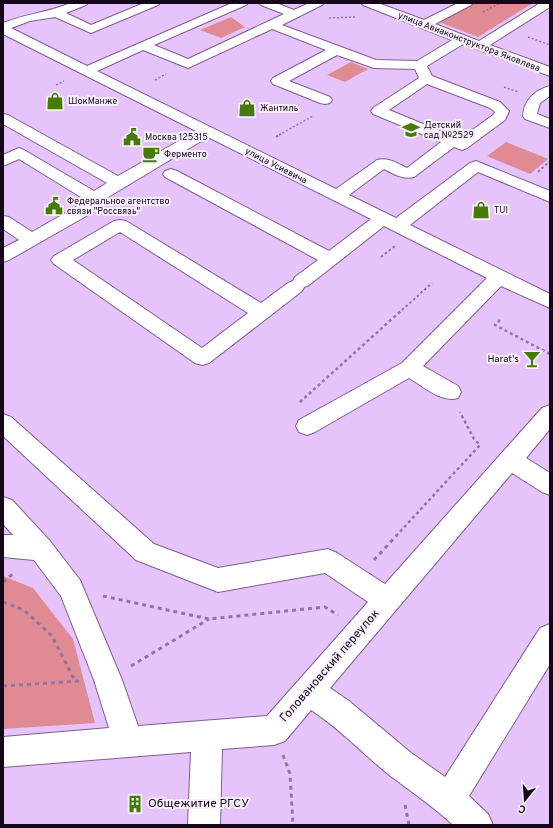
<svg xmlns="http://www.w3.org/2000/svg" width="553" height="828" font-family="Overpass,sans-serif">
<rect width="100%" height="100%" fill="#e6c3fa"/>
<path fill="#e08a93" d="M476,3h57l-55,34 -39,-15z
M231,17l14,10 -24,11 -21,-8z
M351,62l17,7 -23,13 -18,-7z
M506,142l42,17 -18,15 -43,-18z
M3,576l30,12 40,51 22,84 -92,6z"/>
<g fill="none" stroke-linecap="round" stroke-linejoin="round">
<g stroke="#7e5e90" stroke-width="2">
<path id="minor" d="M71,3h17l-2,2 -20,8 25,12 53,-22h16l-2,2 -67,28 -36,-16 -25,4 -19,7 76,38 145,-63h16l-2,2 -92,40 34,14 96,-45 -23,-9 -2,-2h17l18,7 15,-7h15l-2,2 -40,20 94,35 41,1 35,-21 -89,-35 -2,-2h17l46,17 34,-17h15l-2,2 -36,19 44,17 61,-38h10v4l-60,38 60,22v9l-87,-32 -36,22 5,10 68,26 9,9 -4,9 -38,28 -5,2 -8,-3 -40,30c-11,3 -20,-3 -30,-8l-35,26 47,23 74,-55 6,-2 74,30v11l-72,-30 -68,53 140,69v14l-49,-22 -78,80 35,20 3,6 -3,6c-17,5 -35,-12 -49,-20l-94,54 -8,3 -8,-3 -3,-6 3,-6 103,-57 85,-85 -103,-52 -75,59 -5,2 -2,4 -93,72 -7,2 -7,-2 -141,-99 -3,-4 3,-4 60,-35 6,-1 6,1 135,82 27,-20 5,-2 2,-4 23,-17 -153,-83 -2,-3 2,-3 6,-2 6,2 152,80 42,-32 -163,-82 -108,65 -12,13 -79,45 -6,2v-14l16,-8 -16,-11v-13l6,1 23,15 44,-25 8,-8 -65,-40 -16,7v-11l16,-7 5,2 70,41 13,-8 -104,-59v-10l5,1 110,61 78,-45 -193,-97v-11c23,-9 46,-11 68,-20zM272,29l54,21 -53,28 -2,3 2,3 47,19 5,1 5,-1 2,-3 -2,-3 -41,-16 48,-26 37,13 41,1 4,9 -46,30 -2,3 2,3 68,28 -34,26c-10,-5 -19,-11 -30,-8l-41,29 -239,-118 46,-21 45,18zM427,84l63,24 5,4 -2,3 -33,24 -71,-29zM120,232l128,81 -46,35 -129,-88z
M550,86v10l-10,7 -3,11 13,5v9l-25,-9 -2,-3c1,-16 12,-26 27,-30z
M550,405v24l-24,29 24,15v22l-8,-3 -30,-19 -182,215 19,13 61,51 35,25 95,-149 10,-4v40l-81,132 19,18 5,11h-40c-20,-19 -43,-34 -65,-51 -26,-21 -49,-46 -77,-64l-26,31 -11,4 -52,4 -2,76h-32l3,-73 -188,15v-30l106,-9 -15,-48 -33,-84 -27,-36 -31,-3v-22h10l-10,-11v-27l9,3 38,41 30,39 42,100 16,46 129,-10 101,-114 -43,-29 -107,19 -82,-32 -133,-124v-22l8,3 143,127 64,24 110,-19 9,4 48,31 157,-176z"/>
</g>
<path stroke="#90769e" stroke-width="1.5" stroke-dasharray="2 2" stroke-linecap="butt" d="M483,12l17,-9
M329,18l27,-1
M528,37l22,8
M155,80l11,-6
M56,85l8,-4
M504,87l14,5
M279,135l34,-19"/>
<path stroke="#90769e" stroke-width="2" stroke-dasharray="2.5 2.5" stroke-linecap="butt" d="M276,137l5,-3
M538,172l12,-11
M381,257l14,-11
M402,310l30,-27"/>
<path stroke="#90769e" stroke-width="2.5" stroke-dasharray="3 3" stroke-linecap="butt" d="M500,320l-5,5 55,29
M300,402l103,-93
M396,536l84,-91 -6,-6 -14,-27"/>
<path stroke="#90769e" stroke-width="3" stroke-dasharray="4 4" stroke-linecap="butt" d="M374,560l23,-25
M3,582l12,-10
M103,596l106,23 116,-12 13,8
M3,602l21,8 28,26 23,45
M131,666l78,-47
M3,686l77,-5
M283,755l7,19 3,51
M405,805l4,20"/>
<use href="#minor" fill="#fff" fill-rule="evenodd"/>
</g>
<defs>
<g id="shop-bare" transform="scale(1.38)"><path d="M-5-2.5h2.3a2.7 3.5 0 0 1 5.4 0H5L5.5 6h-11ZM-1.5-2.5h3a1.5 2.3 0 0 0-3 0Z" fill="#467a09" stroke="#f7f0fc" stroke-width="2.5" paint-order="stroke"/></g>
<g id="school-bare" transform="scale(1.38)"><path d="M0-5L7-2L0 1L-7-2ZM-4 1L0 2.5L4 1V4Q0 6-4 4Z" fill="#467a09" stroke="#f7f0fc" stroke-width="2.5" paint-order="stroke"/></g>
<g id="civic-bare" transform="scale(1.38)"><path d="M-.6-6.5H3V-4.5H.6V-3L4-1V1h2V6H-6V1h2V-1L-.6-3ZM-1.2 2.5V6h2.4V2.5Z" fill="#467a09" stroke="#f7f0fc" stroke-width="2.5" paint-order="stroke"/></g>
<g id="cafe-bare" transform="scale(1.38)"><path d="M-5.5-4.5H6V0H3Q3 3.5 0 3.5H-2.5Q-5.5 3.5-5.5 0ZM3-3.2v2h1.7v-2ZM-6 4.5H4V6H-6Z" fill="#467a09" stroke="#f7f0fc" stroke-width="2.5" paint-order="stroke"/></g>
<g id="bar-bare" transform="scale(1.38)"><path d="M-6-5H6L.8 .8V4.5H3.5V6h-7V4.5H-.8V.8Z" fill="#467a09" stroke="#f7f0fc" stroke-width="2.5" paint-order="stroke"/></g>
<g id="building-bare" transform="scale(1.38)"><path d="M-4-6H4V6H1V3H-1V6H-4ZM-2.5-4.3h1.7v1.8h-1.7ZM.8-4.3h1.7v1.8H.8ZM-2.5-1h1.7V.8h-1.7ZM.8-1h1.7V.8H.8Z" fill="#467a09" stroke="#f7f0fc" stroke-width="2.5" paint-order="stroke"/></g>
</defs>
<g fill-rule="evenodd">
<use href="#shop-bare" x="55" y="101"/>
<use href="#shop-bare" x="247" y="108"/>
<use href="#school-bare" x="411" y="130"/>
<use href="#civic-bare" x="132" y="137"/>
<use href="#cafe-bare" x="151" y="154"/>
<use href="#civic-bare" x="54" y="206"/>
<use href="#shop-bare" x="481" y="210"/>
<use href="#bar-bare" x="532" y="359"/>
<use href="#building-bare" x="135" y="804"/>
</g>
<g text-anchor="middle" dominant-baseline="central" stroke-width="4" stroke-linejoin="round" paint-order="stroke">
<g font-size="9" fill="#14071a" stroke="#f7f0fc">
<text transform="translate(469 42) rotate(21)">улица Авиаконструктора Яковлева</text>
<text transform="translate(276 166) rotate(27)">улица Усиевича</text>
</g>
<g font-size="9" fill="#14071a" stroke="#f7f0fc" text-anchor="start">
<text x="68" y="101">ШокМанже</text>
<text x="260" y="108">Жантиль</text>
<text x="424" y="125">Детский<tspan x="424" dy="10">сад №2529</tspan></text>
<text x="145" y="137">Москва 125315</text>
<text x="164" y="154">Ферменто</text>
<text x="67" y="201">Федеральное агентство<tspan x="67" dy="10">связи "Россвязь"</tspan></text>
<text x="494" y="210">TUI</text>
</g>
<g font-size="10" fill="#14071a" stroke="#f7f0fc" text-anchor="end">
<text x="519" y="359">Harat's</text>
</g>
<g font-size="12" fill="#14071a" stroke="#f7f0fc">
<text transform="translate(330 666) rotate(-49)">Головановский переулок</text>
</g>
<g font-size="12" fill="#14071a" stroke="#f7f0fc" text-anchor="start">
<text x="148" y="804">Общежитие РГСУ</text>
</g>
</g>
<rect width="553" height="828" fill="none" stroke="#14071a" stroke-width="8"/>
<g transform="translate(525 800) rotate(197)" stroke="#f7f0fc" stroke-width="3" paint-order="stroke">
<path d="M0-3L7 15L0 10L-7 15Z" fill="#14071a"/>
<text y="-6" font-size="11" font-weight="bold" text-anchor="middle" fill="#14071a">С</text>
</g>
</svg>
